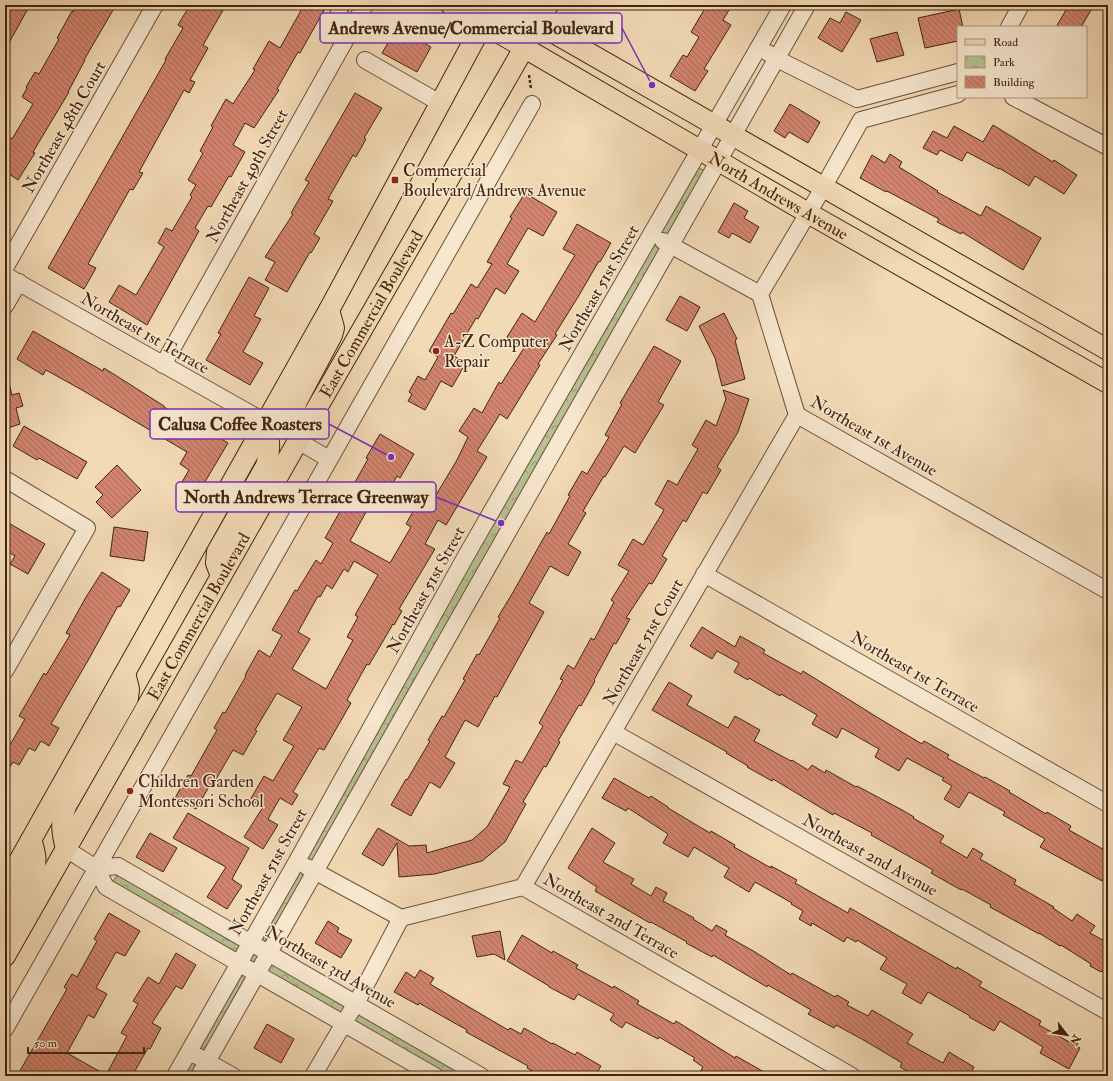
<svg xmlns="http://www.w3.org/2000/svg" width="1113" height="1081" font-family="'IM FELL Double Pica',serif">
<defs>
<pattern id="park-crowns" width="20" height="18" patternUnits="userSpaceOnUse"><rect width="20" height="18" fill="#b7c091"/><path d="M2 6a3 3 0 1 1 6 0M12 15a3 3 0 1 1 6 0" fill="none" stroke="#969c75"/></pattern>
<pattern id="building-back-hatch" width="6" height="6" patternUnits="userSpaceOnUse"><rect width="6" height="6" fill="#d2846e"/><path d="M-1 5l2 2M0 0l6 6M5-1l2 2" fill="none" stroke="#ac6c59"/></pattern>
</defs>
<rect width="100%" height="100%" fill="#f2dab5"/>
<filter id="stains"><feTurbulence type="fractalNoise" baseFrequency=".005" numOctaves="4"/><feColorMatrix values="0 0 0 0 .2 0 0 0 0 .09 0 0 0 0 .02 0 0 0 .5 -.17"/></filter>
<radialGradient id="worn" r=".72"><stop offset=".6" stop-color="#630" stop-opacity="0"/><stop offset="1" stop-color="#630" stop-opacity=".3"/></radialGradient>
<path fill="url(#park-crowns)" stroke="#7c7250" d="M697,167l10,5 -443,784 207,120h-29l-186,-107 -61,107h-17l65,-115 -132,-76 7,-12 132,75z"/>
<path fill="url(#building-back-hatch)" stroke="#412410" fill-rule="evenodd" d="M5,5h25l-25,45z
M78,5h38l-32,55h1l-17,32h1l-36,60 2,1 -17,27 -13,-9v-36l7,4 21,-35 -11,-7 5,-9 -1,-1 9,-15 4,2 20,-35 -2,-1 15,-27 1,1z
M190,5h36l-23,40 5,3 -18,32 5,2 -6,11 -5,-3 -45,82 4,1 -10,17 -3,-1 -42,75 8,4 -12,21 -36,-21 118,-208 -1,-1 18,-31 -5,-3z
M304,5h23l-27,48 -2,-1 -21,37 2,1 -25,38 -9,-5 -12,22 12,7 -14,25 -2,-1 -18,31 -3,-1 -13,22 4,3 -52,94 -38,-23 10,-17 17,10 28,-48 -6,-4 8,-15 6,3 20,-34 -2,-2 6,-10 -8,-5 15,-27 -3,-2 13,-24 -2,-1 15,-27 7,5 22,-34 -2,-1 16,-28 11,7z
M707,5h25l-9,15 8,5 -27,44 4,2 -13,20 -25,-15 13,-21 4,2 12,-20 -8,-5z
M1069,5h25l-13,22h-25z
M959,9l4,18h-5v14l-33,7 -7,-30z
M846,12l15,8 -19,32 -24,-14 12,-20 10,5z
M397,28l34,19 -14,25 -35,-19z
M897,32l7,23 -27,7 -7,-23z
M355,93l27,15 -18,30 2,1 -10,18 -3,-2 -25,44 5,2 -19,33 6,4 -9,15 -1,-1 -23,40 -22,-12 10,-18 -10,-5 28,-43 -2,-1 18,-31 -4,-2z
M790,104l30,18 -12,21 -19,-11 -4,6 -11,-7z
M993,125l60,37 1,-2 23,15 -13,19 -29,-18 -6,10 -30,-18v1l-32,-17 -5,9 -22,-11 -3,5 -14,-7 10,-17 14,7 7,-12 29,16z
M890,154l12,8 -3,5 39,24 -1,1 44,24 5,-10 55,32 -18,32 -61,-38 -1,2 -24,-12 2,-3 -52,-28 -1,1 -26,-14 12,-23 13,8z
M525,193l32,19 -14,24 -15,-8 -21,36 12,7 -14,23 -9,-6 -18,31 -2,-1 -22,38 12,7 -14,24 -11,-6 -16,29 -17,-9 4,-7 -3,-2 9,-16 7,4 13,-23 -9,-6 22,-38 2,1 18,-30 6,4 15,-24 -5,-2 25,-44 -2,-1z
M734,203l14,8 -4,7 15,9 -9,16 -18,-10 -3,5 -11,-6z
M577,224l34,19 -11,19 -1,-1 -21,36 -23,37 2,1 -19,29 2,1 -33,54 -7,-5 -23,37 10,6 -41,68 -8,-5 -13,24 10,5 -36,60 3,2 -8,14 -1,-1 -24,41 -2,-1 -20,36 4,3 -27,47 -5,-2 -26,44 5,3 -6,10 -12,-7 -12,21 10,6 -15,24 -19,-12 19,-30 -13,-7 14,-24 9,5 21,-35 -11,-6 19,-33 -25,-14 -22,37 2,1 -14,24 -10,-5 -18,31 -2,-1 -17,29 -21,-11 13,-23 3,1 26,-46 -3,-2 9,-16 2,1 21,-37 -1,-1 14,-25 11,7 12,-22 -10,-5 23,-40 2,1 19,-31 5,4 12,-21 -8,-5 26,-46 -1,-1 18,-32 -2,-1 14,-24 34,20 -14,24 -3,-2 -12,21 -6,-3 -6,10 -2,-1 -21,38 40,22 21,-36 -5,-3 14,-25 10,6 27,-45 11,-23 -9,-6 15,-23 8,5 17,-31 2,2 23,-36 -17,-11 15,-24 13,9 40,-67 -12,-6zM354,561l24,14 -23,40 3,2 -11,20 6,3 -27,49 -34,-20 18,-30 -12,-7 20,-36 2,1 7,-12 5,4 12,-20 4,3z
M249,277l20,11 -15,28 7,3 -18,33 20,11 -13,22 -44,-25 15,-26 -3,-1z
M680,296l20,11 -13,24 -21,-11z
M724,313l13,26 -2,1 10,39 -23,7 -7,-28 -16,-32z
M33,331l70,40 1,-3 60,38v1l23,13 1,-1 40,24 -29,49 -17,-10 7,-12 -9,-6 7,-12 -105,-62 -36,-20 -3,5 -26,-16z
M654,346l27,15 -23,41 6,3 -29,48 -11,-7 -19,31 -1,-1 -21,35 3,2 -18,31 13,8 -13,24 -18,-10 -21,37 15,9 -16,29 -31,56 -2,-1 -17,31 -13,-7 -20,37 10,6 -15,25 -10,-6 -19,34 -20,-11 15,-26 1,1 23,-39 -2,-1 14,-24 2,1 21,-37 -2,-1 14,-25 2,1 21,-37 -2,-1 14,-23 35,-62 2,2 21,-38 -2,-1 14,-24 5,3 22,-37 -4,-2 17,-31 -2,-1z
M5,383h4l3,12 7,-2 4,13 -7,2 4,16 -15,5z
M723,390l26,9 -11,33 -21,35 4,3 -14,24 -4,-2 -17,30 -3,-2 -21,36 5,3 -15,25 -3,-1 -23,35 4,1 -14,25 -2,-1 -20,37 1,1 -14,25 -2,-1 -21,36 2,1 -14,25 -2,-1 -21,36 3,2 -21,38 -23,19 -47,13 -36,3 -2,-34 -14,23 -21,-12 16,-26 31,18 17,-1 1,8 45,-13 15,-13 23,-40 -7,-3 13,-24 6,3 21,-37 -4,-3 24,-43 -3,-1 8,-14 6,4 17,-31 3,2 20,-38 -3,-2 18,-29 -11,-6 15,-26 10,6 21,-35 -9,-6 13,-24 9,5 21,-36 -6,-4 14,-25 10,6 10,-27z
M24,426l63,36 -10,17 -38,-21 -2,2 -24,-14z
M117,465l24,25 -29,28 -16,-16 7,-7 -8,-8z
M5,521l40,23 -17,30 -18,-10 5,-8 -10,-6z
M114,527l34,5 -4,29 -34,-5z
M102,572l28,18 -10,17 -2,-1 -28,51 -39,67 8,4 -10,18 -8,-5 -6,10 -6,-3 -10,17 -6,-3 -8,13v-33l5,3 15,-26 -6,-3 25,-43 2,2 24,-40 -4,-2 20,-36z
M702,627l33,20 5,-11 25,14 -2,3 38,21 2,-3 77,48 42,25 2,-3 25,14 -2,3 37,20 1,-1 25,14 -1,1 37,22 1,-2 24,14 -2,4 39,22v18l-6,11 -62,-34 5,-8 -42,-24 2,-3 -36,-20 -10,16 -15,-9 8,-13 -10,-6 2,-2 -37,-20 -8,13 -24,-14 4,-8 -37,-21 -5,10 -25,-14 5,-9 -36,-21 -1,2 -31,-18 -1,2 -14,-8 5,-9 -22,-12 -5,8 -22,-13z
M669,682l23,14 -5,9 41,23 7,-12 25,14 -6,11 37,20 1,-1 16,10 4,-5 13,8 1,-3 30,17 1,-1 47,25 10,6 -1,1 31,18 -4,6 27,16 6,-10 10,6 -3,5 36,21 -2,4 40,23 -1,1 19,13 5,-7 18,12 -5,7 18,10v31l-6,-3 -1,1 -11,-6 1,-2 -30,-19 -1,1 -21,-13v1l-49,-27 1,-2 -29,-16 -1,1 -30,-17 2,-3 -62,-35 1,-2 -38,-20 -1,2 -60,-36 -1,2 -25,-14 1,-1 -22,-13 1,-1 -75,-42z
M614,778l35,20 2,-2 17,11v1l42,25 1,-2 24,14 -1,2 37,21v-2l26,14 -2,3 53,30 2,-5 106,61 1,-2 25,15 -3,4 62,35 -2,4 41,23 -11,21 -29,-16 3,-6 -43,-26 -6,10 -25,-14 1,-1 -42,-24 -7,12 -19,-11 5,-9 -27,-15 7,-11 -30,-18 -1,2 -9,-5 -3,5 -32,-19 -1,3 -12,-7 4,-8 -12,-7 1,-1 -37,-21 -6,10 -25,-15 5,-9 -35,-21 -6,10 -25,-14 5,-9 -40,-26 -2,3 -24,-13z
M188,813l61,35 -17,31 10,7 -15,23 -20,-12 19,-30 -53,-29z
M592,828l23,15 -12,19 31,17 -3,5 20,12 5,-9 11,6 -4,8 31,17 -1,1 19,12 4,-6 11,6 -2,4 30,17 36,23 1,-2 43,24 2,-2 12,7 -2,3 21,11 4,-6 41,24 -6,9 36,20 6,-11 25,15 -5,9h-53l-16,-9 2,-4 -35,-21 -31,-17 -2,3 -26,-14 3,-4 -43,-25 -1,2 -54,-32 -1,2 -26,-14 1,-1 -36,-20 -1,1 -55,-32 2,-4 -29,-19z
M150,833l27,15 -14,24 -27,-15z
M109,913l31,18 -15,25 -9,-4 -20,36 11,6 -13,24 -6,-3 -21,38 39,22 21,-39 -6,-3 17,-29 -5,-3 15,-24 11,7 17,-31 20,12 -14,24 -6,-3 -24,37 9,5 -11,21 -2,-1 -16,28h-115l50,-87 -3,-2 8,-13 5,3 20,-36 -3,-2z
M328,921l11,7 -2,4 15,8 -11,18 -26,-15z
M500,931l5,29 -11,-6 -17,3 -5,-21z
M522,935l30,18 1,-2 25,14 -2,3 37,20 1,-2 25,15 -2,3 37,20 2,-3 59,37 1,-2 35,20h-65l-6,-4 3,-5 -10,-7 2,-2 -36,-21 -1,2 -32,-17 -4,6 -12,-8 4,-6 -36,-20 -4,6 -25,-13v-1l-42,-25z
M420,970l14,8 -4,6 78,46 2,-2 11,6 3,-6 28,16 1,-1 22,12 2,-3 24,14 -6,10h-53l-15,-8 1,-2 -62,-34 1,-2 -48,-27 -1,2 -24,-13 12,-20 9,6z
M267,1024l27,15 -13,24 -27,-15z"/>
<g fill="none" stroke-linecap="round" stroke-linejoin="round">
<g stroke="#6d5239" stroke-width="18">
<path id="minor" d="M339,5c-2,10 6,18 12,25
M1009,27l12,-22
M768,53l15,9 74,37 101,-27
M365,60l75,43
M1013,97l95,50
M861,120l97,-26
M663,241l97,53 37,121 311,176
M5,268l150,-263
M5,275l262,148
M760,294l63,-106 38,-68
M5,306l14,-24
M163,365l202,-360
M298,441l31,18
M5,479l82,49 -82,143
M704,574l404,230
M613,732l495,280
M66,849l30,19 10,19 329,189
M307,867l94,51 122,-31 329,189
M96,868l22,-2 363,210
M523,887l274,-472
M5,1029l527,-925
M197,1056l36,20
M175,1076l122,-215 170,-307 316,-549
M199,1076l608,-1071
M313,1076l47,-80 41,-78"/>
</g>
<g stroke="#412410" stroke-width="22">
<g id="major">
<path id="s1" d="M451,5l357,208 300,170"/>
<path d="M505,5l603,345"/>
<path d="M298,441c-3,-14 -5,-24 -2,-38l36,-68 2,-7 -5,-18"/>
<path d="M221,576l-5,-13 1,-11 49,-86c5,-17 3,-27 1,-43"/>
<path d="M66,849c-4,-15 -6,-28 0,-43l62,-108 1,-9 -4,-16"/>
<path d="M5,886l324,-576 164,-305"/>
<path d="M5,925l28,-50c4,-15 3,-21 -2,-35"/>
<path id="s2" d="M5,956l293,-515 226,-393 24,-43"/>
</g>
</g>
<path stroke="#412410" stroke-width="2.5" stroke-dasharray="3 2" stroke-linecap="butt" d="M529,75l2,14"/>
<use href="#minor" stroke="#f7e7cf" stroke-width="16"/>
<use href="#major" stroke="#f2dab5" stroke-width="20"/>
</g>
<g fill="#8f2418" stroke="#f7e7cf" stroke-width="1.5">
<rect x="391" y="176" width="8" height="8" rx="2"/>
<circle cx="436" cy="351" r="4"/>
<circle cx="130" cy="791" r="4"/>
</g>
<g text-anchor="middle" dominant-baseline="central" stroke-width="3" stroke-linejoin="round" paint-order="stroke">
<g font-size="17" fill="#412410" stroke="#f7e7cf">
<text transform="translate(64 127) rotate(-60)">Northeast 48th Court</text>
<text transform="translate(247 176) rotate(-61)">Northeast 49th Street</text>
<text stroke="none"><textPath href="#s1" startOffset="379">North Andrews Avenue</textPath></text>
<text transform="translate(599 288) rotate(-60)">Northeast 51st Street</text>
<text stroke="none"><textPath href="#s2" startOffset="739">East Commercial Boulevard</textPath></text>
<text transform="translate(145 333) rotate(30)">Northeast 1st Terrace</text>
<text transform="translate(874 436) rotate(30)">Northeast 1st Avenue</text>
<text transform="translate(426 590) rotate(-61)">Northeast 51st Street</text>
<text stroke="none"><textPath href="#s2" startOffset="391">East Commercial Boulevard</textPath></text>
<text transform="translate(643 642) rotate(-60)">Northeast 51st Court</text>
<text transform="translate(915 672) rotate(30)">Northeast 1st Terrace</text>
<text transform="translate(870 855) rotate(29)">Northeast 2nd Avenue</text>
<text transform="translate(268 872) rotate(-61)">Northeast 51st Street</text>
<text transform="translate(611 916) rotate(30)">Northeast 2nd Terrace</text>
<text transform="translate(331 967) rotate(30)">Northeast 3rd Avenue</text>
</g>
<g font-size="17" fill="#412410" stroke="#f7e7cf" text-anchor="start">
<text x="403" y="170">Commercial<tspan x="403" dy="20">Boulevard/Andrews Avenue</tspan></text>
<text x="444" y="341">A-Z Computer<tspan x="444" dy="20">Repair</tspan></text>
<text x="138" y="781">Children Garden<tspan x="138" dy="20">Montessori School</tspan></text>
</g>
</g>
<path fill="none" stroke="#7b2cbf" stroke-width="1.5" d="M652 85L622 28M391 457L329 424M501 523L436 497"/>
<g fill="#7b2cbf" stroke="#f7e7cf" stroke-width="1.5">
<circle cx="652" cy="85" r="4"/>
<circle cx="391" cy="457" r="4"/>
<circle cx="501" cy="523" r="4"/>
</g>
<g fill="#f7e7cf" stroke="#7b2cbf" stroke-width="1.5">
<rect x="320" y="13" width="302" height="30" rx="4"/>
<rect x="150" y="409" width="179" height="30" rx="4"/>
<rect x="176" y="482" width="260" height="30" rx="4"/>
</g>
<g font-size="18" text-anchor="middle" font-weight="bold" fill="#412410">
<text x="471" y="34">Andrews Avenue/Commercial Boulevard</text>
<text x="240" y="430">Calusa Coffee Roasters</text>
<text x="306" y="503">North Andrews Terrace Greenway</text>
</g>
<rect width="1113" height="1081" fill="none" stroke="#f2dab5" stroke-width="20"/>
<rect x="6" y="6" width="1101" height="1069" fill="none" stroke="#412410" stroke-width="2"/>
<rect x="10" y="10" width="1093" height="1061" fill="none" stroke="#412410"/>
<rect x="957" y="26" width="130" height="72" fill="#f7e7cf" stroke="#ae9983"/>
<rect x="965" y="39" width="20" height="6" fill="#f2dab5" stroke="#ae9983"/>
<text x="993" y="46" font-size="12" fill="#412410">Road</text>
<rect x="965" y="56" width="20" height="12" fill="url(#park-crowns)" stroke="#ae9983"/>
<text x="993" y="66" font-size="12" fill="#412410">Park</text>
<rect x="965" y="76" width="20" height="12" fill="url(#building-back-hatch)" stroke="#ae9983"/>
<text x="993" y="86" font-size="12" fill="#412410">Building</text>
<g transform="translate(1067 1035) rotate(121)" stroke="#f7e7cf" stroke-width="3" paint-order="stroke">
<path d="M0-3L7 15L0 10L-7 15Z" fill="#412410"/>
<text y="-6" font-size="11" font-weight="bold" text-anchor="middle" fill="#412410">N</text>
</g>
<path d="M28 1047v6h116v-6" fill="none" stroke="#412410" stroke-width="2"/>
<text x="34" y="1047" font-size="12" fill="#412410" stroke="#f7e7cf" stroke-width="3" paint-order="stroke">50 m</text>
<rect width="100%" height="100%" filter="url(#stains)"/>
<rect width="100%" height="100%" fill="url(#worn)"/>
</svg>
